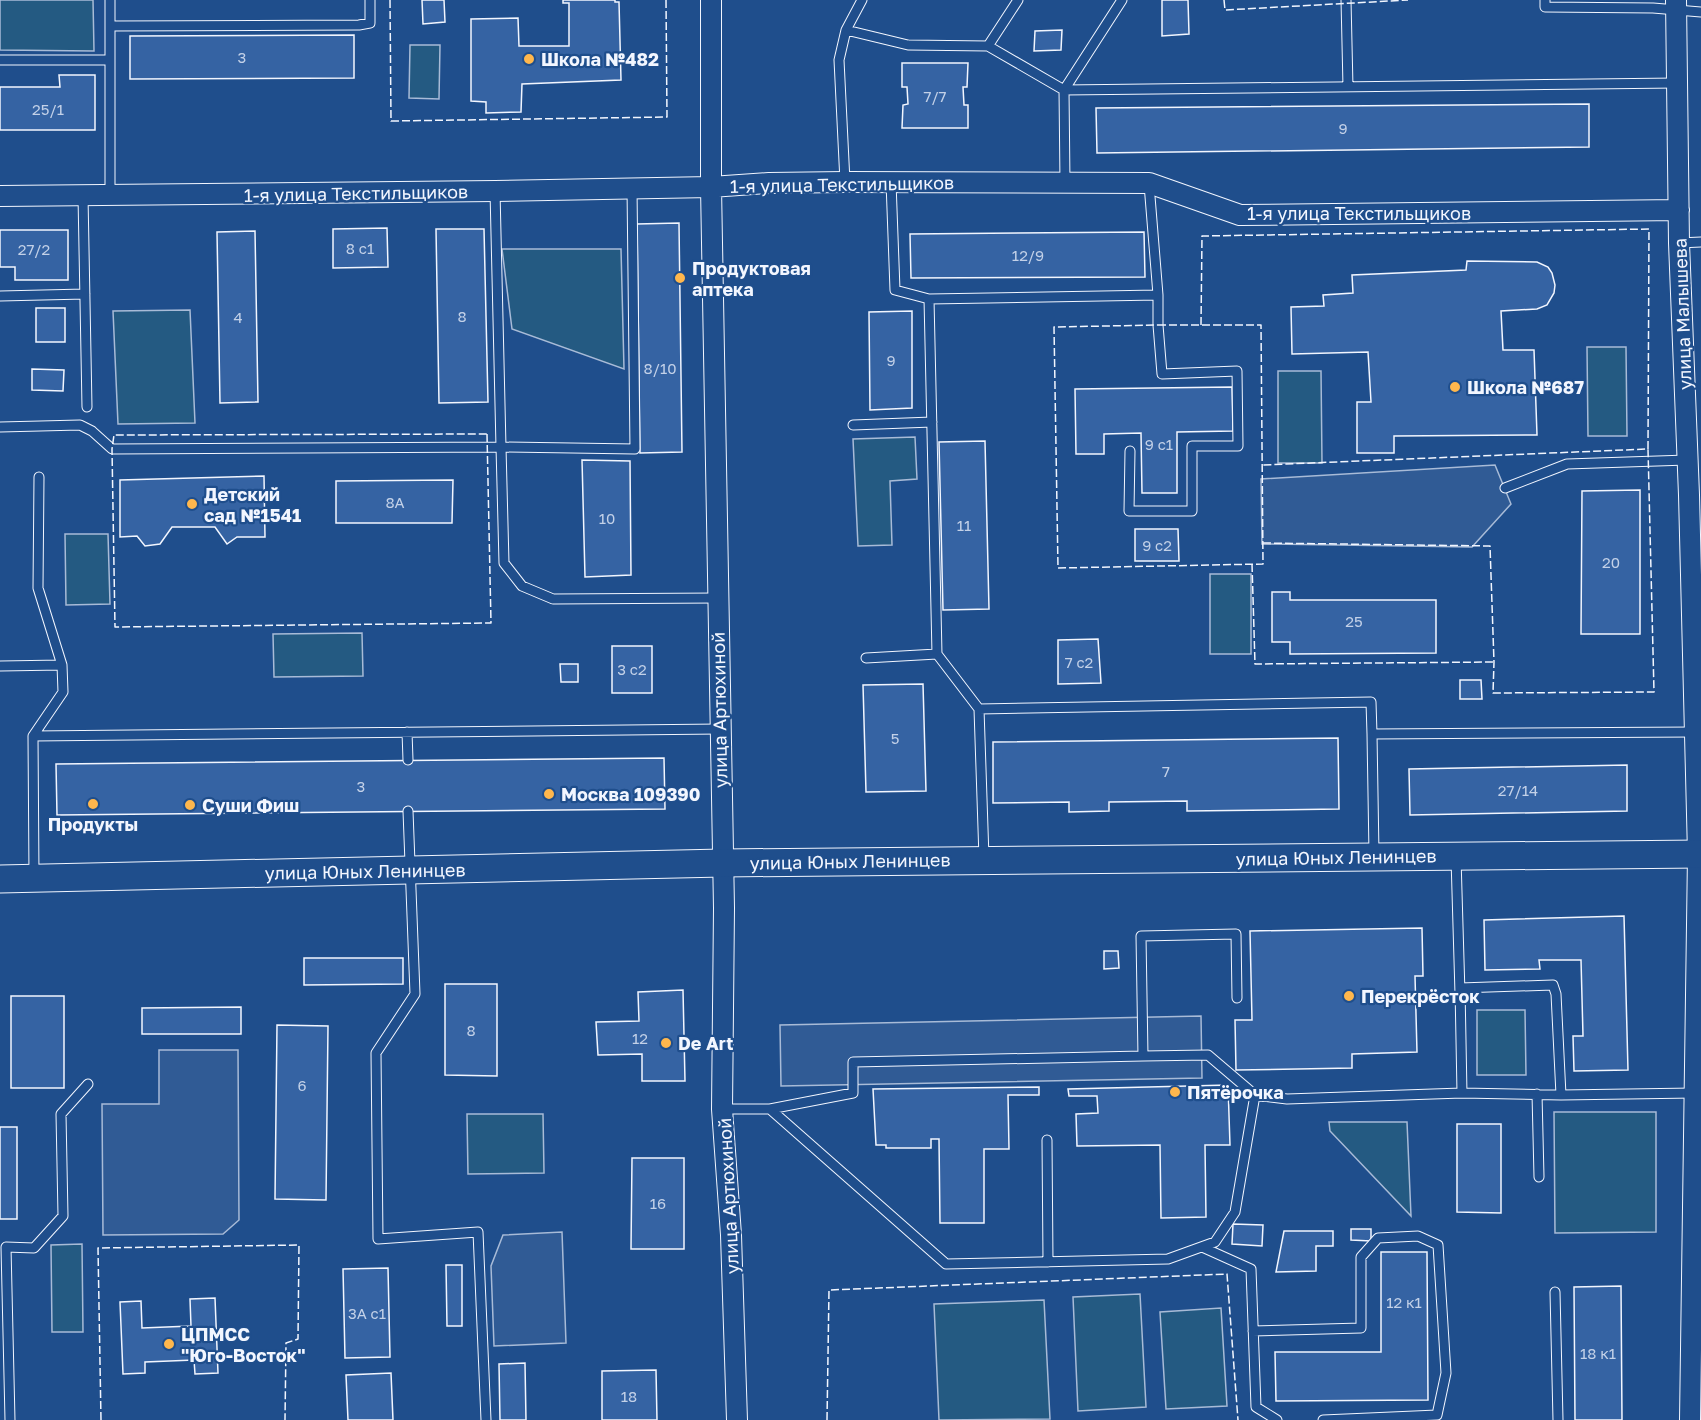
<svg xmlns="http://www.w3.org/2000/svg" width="1701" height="1420" font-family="'Golos Text',sans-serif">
<rect width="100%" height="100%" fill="#1f4e8c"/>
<path fill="#245a82" stroke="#a8bbd7" stroke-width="1.5" d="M0,0h93l1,51 -94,-1z
M410,45h30l-1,54 -30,-1z
M502,249h119l3,120 -112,-40z
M190,310l5,113 -77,1 -5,-113z
M1587,347h39l1,89h-39z
M1278,371h43l1,92h-44z
M915,437l2,42 -27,2 2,64 -34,1 -5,-107z
M65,534h43l2,70 -44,1z
M1210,574h41v80h-41z
M362,633l1,43 -89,1 -1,-43z
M1477,1010h48l1,65h-49z
M1554,1112h102v120l-101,1z
M543,1114l1,59 -76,1 -1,-60z
M1329,1122h78l4,94 -81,-85z
M82,1244l1,88h-31l-1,-87z
M1140,1294l6,113 -68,4 -5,-114z
M1044,1300l6,119 -111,1 -5,-116z
M1221,1308l6,98 -61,3 -6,-97z"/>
<path fill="#305b95" stroke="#a8bbd7" stroke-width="1.5" d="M1495,465l16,39 -39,43 -210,-3 -1,-65z
M1201,1016l1,62 -421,8 -1,-61z
M159,1050h79l1,170 -16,14 -120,1 -1,-131h57z
M562,1232l4,111 -72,3 -3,-80 12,-31z"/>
<path fill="#3563a3" stroke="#f2f6ff" stroke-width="1.5" d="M422,0h22l1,22 -22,2z
M563,0h52v2h4l2,78 -99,4 -1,28 -35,1v-11l-15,-1v-82l47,-1 1,28h50v-43h-6z
M1162,0h26l1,34 -27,2z
M1062,30l-1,20 -27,1 1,-20z
M354,35v43l-224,1v-43z
M902,63h66l-1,24h-4l1,18h4v23h-66l1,-23 5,-1 -1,-17h-5z
M59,75h36v55h-95v-43h60z
M1589,104v43l-492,6 -1,-45z
M679,223l3,229 -42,1 -3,-229z
M387,228l1,39 -55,1v-39z
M436,229h48l4,173 -49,1z
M0,230h68v50h-53v-13h-15z
M255,231l3,171 -38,1 -3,-171z
M1144,232l1,45 -234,1 -1,-44z
M1467,261l70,1 11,5 4,6 3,12 -1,8 -7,12 -10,4 -36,2 2,39h31l3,85 -143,1v17h-37v-51h14l-3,-50 -76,2 -1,-47 33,-1 -1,-11 30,-2 -1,-18 114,-5z
M36,308h29v34h-29z
M912,311v97l-42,2 -1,-98z
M32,369l32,1 -1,21 -31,-1z
M1232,387l1,44 -56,1v61h-35l-1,-60 -37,1v20h-28l-1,-65z
M985,441l4,168 -46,1 -4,-168z
M582,460l48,1 1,114 -46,2z
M264,476l1,61h-28l-10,7 -12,-17h-43l-12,17 -15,2 -8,-10 -17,1v-57z
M453,480l-1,43h-116v-42z
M1640,490v144h-59l1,-143z
M1135,529h43l1,32h-44z
M1272,592h18v8h146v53l-146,1v-12h-18z
M1098,639l3,44 -43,1v-44z
M612,646h40v47h-40z
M560,664h18v18h-17z
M1460,680h21l1,19h-22z
M923,684l3,107 -60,1 -3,-107z
M1338,738l1,71 -152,2v-10l-78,1v9l-40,1v-10l-76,1v-61z
M664,758l1,51 -608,6 -1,-51z
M1627,765v46l-217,4 -1,-46z
M1624,916l4,154 -54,1 -1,-35h10l-2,-76h-42l1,9 -55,1 -1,-50z
M1422,928l1,48h-8l2,76 -65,2v14l-116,2 -1,-50h17l-2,-89z
M1104,951h14l1,17 -15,1z
M304,958h99v26l-99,1z
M445,984h52v92l-52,-1z
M683,990l2,91h-43v-27l-44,1 -2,-33 43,-1 -1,-29z
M11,996h53v92h-53z
M241,1007v27h-99v-26z
M277,1025l51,1 -2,174 -51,-1z
M1228,1085l2,60h-25l1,72 -45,1 -1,-73 -83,1 -1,-32 22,-1 -1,-17h-28l-1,-7z
M1039,1087v8h-31l1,54h-25v74h-44l-1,-84h-8v9h-45v-3h-10l-3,-56z
M1457,1124h44v89l-44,-1z
M0,1127h17v92h-17z
M632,1158h52v91h-53z
M1233,1224l30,1 -1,21 -30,-2z
M1351,1229h20v12l-20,-1z
M1284,1231h49v15h-17v25l-40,1z
M1381,1252h46l1,148 -152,1 -1,-49h106z
M446,1265h16v61h-15z
M388,1268l2,89 -45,1 -2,-89z
M1621,1286l1,134h-47l-1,-133z
M215,1298l3,75 -23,1 -1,-14 -49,2v11l-22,1 -3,-72 21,-1 1,27 49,-2 -1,-27z
M525,1363l1,57h-26l-1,-56z
M656,1370l1,50h-55v-49z
M391,1373l2,47h-45l-2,-45z"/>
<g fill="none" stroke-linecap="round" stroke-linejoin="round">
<g stroke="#f2f6ff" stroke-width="11">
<path id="service" d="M1346,0l2,87
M1545,0v7l108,1 48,4
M110,26l249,-1 11,-2v-23
M846,30l62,15 80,1 76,44 613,-7
M988,46l30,-46
M0,60h110
M845,182l-6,-122 7,-30 16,-30
M891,182l4,108 34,9 8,355 42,55
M1065,183l-1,-93 58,-90
M495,191l6,256 134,2 -3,-261
M110,195v-195
M83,196l4,211
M1679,243l22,-1
M0,296l85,-2
M929,299l229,-4 -9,-111
M853,425l79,-3
M0,427l80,-2 12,6 20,18 389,-2 3,116 18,23 31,13 164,-1
M1130,451l-1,60h63v-65h46l-1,-75 -75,3 -4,-49v-30
M1505,488l62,-24 120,-4
M866,658l71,-4
M0,666l62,-1
M407,732l1,28
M33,736l687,-7
M408,811l7,183 -39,59 2,186 100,-7 8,188
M1374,854l-2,-120 323,-2
M984,858l-5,-149 392,-7 1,32
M1456,858l4,136
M34,876l-1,-140 30,-44 -1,-27 -24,-77 1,-111
M1143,1056l65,-1 47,40
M1537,1094l2,83
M1561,1095l-99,-2 -2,-105 93,-3 3,9 5,101 133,-2
M722,1109h48l176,155 222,-5 47,-17 20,-30 20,-117 32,4 175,-6
M770,1109l83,-16v-31l290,-6 -2,-120 95,-2 1,64
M1047,1140l1,122
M1202,1247l49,22 5,138 21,13
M1555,1292l3,128
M1253,1331l108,-3v-71l17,-19 40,-2 20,9 8,128 -9,42 -114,5
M10,1420l-4,-173 28,1 29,-32 -2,-102 27,-30"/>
</g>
<g stroke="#f2f6ff" stroke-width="22">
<path id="minor" d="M711,0v187l13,721 -2,201 9,126 6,185
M1676,0l3,243 10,252 9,359 -8,566
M0,196l495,-5 216,-4 58,-4 76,-1 304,1 91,32 439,-5"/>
</g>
<g stroke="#f2f6ff" stroke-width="29">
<path id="secondary" d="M0,879l723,-16 978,-9"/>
</g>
<use href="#service" stroke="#1f4e8c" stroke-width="9"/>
<use href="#minor" stroke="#1f4e8c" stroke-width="20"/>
<use href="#secondary" stroke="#1f4e8c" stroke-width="27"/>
<path stroke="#f2f6ff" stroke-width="1.5" stroke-dasharray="8 3" stroke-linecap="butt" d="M390,0l1,121 276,-4 -1,-117
M1224,0l1,10 183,-10
M1158,325h103l2,239 -205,4 -4,-241z
M1201,325l1,-89 447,-7 -1,220 -385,16
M487,434l4,189 -376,4 -3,-178 2,-14z
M1263,543l227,3 4,116 -1,31 161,-1 -6,-243
M1252,564l3,100 239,-2
M101,1420l-3,-172 201,-3 -1,94 -12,4 -1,77
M827,1420l2,-130 398,-16 11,146"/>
</g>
<g fill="#ffb74d" stroke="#1f4e8c" stroke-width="2">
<circle cx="529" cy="59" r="6"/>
<circle cx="680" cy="278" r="6"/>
<circle cx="1455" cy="387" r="6"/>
<circle cx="192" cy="504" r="6"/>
<circle cx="549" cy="794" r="6"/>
<circle cx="93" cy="804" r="6"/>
<circle cx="190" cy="805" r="6"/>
<circle cx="1349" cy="996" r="6"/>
<circle cx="666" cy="1043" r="6"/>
<circle cx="1175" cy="1092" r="6"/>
<circle cx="169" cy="1344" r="6"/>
</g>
<g text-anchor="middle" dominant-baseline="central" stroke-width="4.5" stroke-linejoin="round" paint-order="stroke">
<g font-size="15" fill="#c3d1e8">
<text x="242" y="57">3</text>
<text x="935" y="96">7/7</text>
<text x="48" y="109">25/1</text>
<text x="1343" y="128">9</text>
<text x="360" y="248">8 с1</text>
<text x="34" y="249">27/2</text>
<text x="1028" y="255">12/9</text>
<text x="462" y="316">8</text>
<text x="238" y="317">4</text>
<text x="891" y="360">9</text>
<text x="660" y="368">8/10</text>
<text x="1159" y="444">9 с1</text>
<text x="395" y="502">8А</text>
<text x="607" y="518">10</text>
<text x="964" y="525">11</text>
<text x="1157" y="545">9 с2</text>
<text x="1611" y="562">20</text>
<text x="1354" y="621">25</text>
<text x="1079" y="662">7 с2</text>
<text x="632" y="669">3 с2</text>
<text x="895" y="738">5</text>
<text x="1166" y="771">7</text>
<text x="361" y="786">3</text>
<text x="1518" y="790">27/14</text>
<text x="471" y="1030">8</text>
<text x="640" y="1038">12</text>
<text x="302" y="1085">6</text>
<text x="658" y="1203">16</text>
<text x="1404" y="1302">12 к1</text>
<text x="367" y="1313">3А с1</text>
<text x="1598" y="1353">18 к1</text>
<text x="629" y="1396">18</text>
</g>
<g font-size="18" font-weight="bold" fill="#f2f6ff" stroke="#1f4e8c" text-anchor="start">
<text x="541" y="59">Школа №482</text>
<text x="692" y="268">Продуктовая<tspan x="692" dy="21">аптека</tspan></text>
<text x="1467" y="387">Школа №687</text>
<text x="204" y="494">Детский<tspan x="204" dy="21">сад №1541</tspan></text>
<text x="561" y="794">Москва 109390</text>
<text x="202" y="805">Суши Фиш</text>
<text x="93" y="824" text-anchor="middle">Продукты</text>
<text x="1361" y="996">Перекрёсток</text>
<text x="678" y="1043">De Art</text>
<text x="1187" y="1092">Пятёрочка</text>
<text x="181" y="1334">ЦПМСС<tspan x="181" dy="21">"Юго-Восток"</tspan></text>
</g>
<g font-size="18" fill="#f2f6ff" stroke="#1f4e8c">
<text transform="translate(842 184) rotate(-1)">1-я улица Текстильщиков</text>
<text transform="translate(356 193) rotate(-1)">1-я улица Текстильщиков</text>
<text x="1359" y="213">1-я улица Текстильщиков</text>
<text transform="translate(1682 314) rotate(-92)">улица Малышева</text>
<text transform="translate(719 710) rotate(-91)">улица Артюхиной</text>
<text transform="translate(1336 857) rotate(-1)">улица Юных Ленинцев</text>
<text transform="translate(850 861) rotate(-1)">улица Юных Ленинцев</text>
<text transform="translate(365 871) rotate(-1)">улица Юных Ленинцев</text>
<text transform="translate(728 1196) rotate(-93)">улица Артюхиной</text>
</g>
</g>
</svg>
